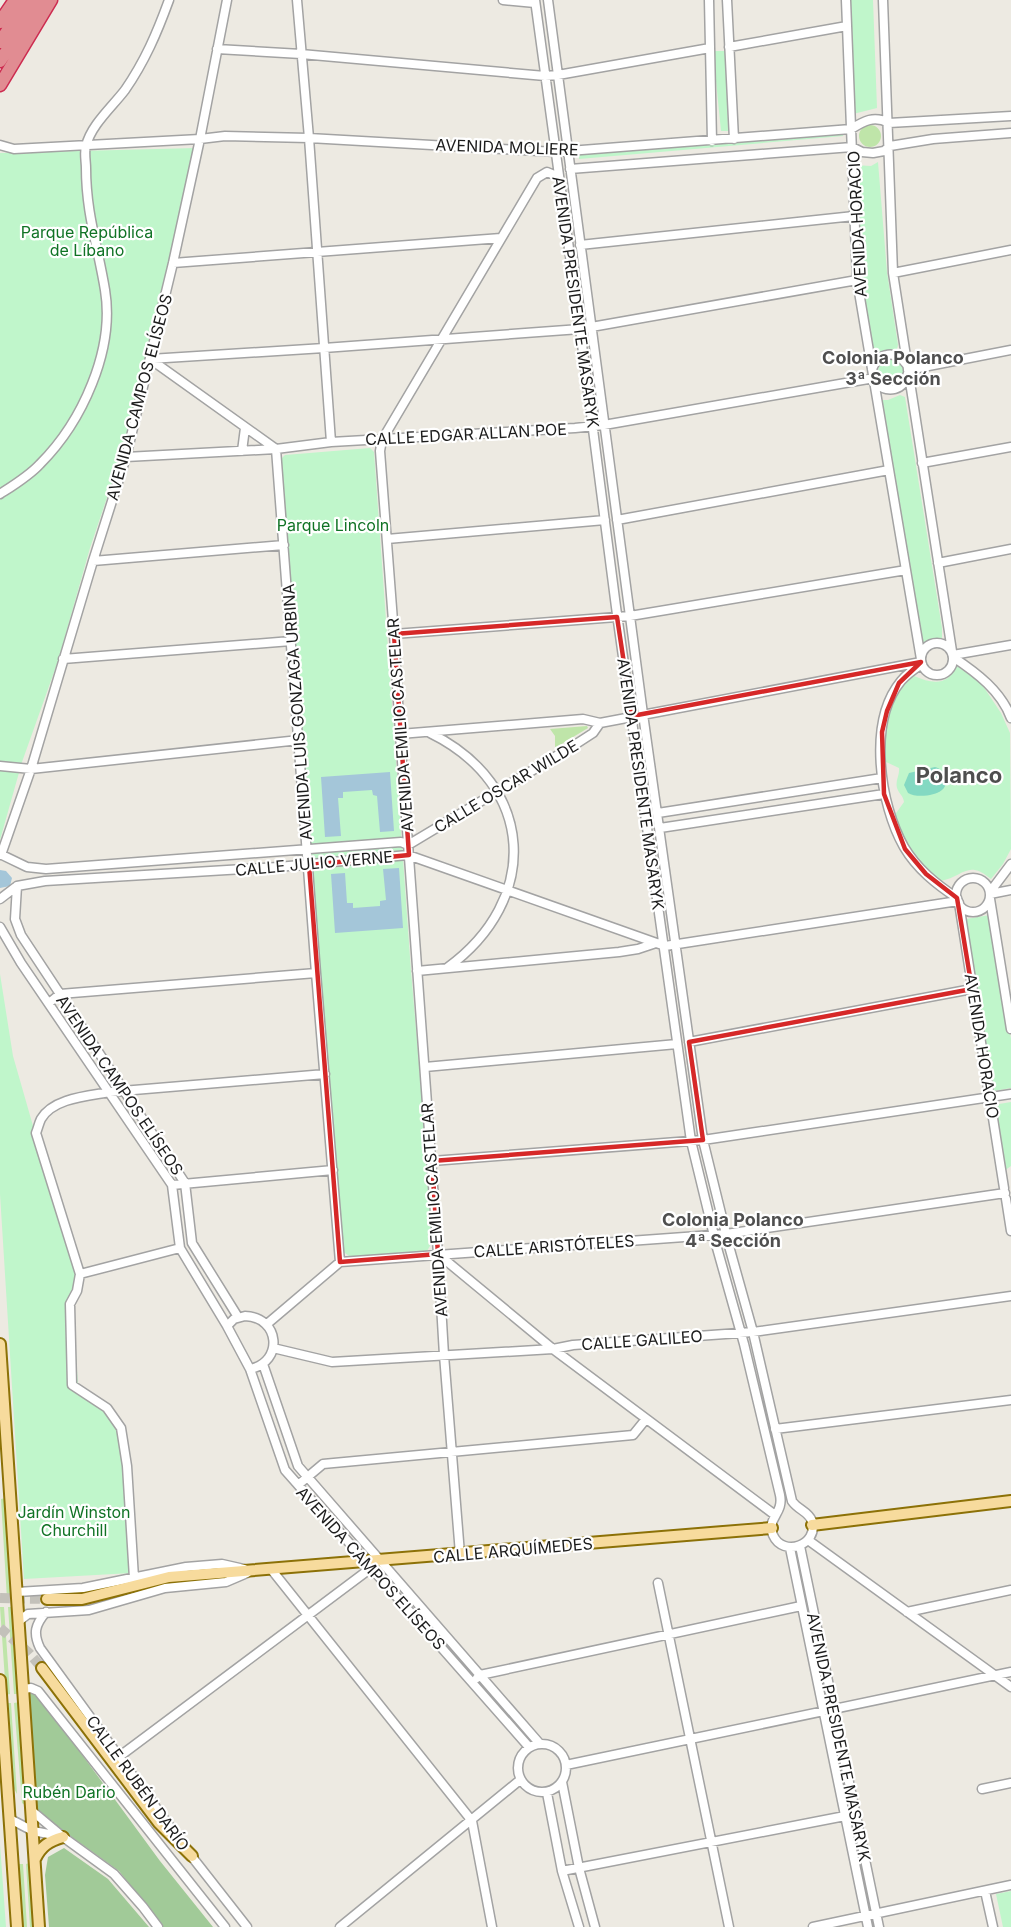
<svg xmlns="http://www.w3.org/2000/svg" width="1011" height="1927" font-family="Inter,sans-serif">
<rect width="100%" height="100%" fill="#edeae2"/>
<path fill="#bfe5a9" d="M859 136a11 11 0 1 1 22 0a11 11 0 1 1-22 0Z
M587,726l1,2 -33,20v-12l-5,-7z
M6,1498l6,101h-5l-6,-100z
M0,1607h4l6,87 -4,1z
M8,1607h4l6,87h-4z
M19,1702l7,104 -4,-3 -8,-100z
M7,1703h4l6,91 -5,-9z
M30,1863l4,64h-4l-4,-63z
M18,1864h5l4,63h-5z"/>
<path fill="#a1ca98" d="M33,1692l6,4 121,165 53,66h-50l-44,-56 -82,-59 -11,-118z
M64,1848l44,31 41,48h-100l-4,-52 3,-18z"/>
<path fill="#c0f6cb" d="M848,0h25l4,108 -24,6z
M713,51h13l2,80h-7z
M842,129l1,7 -264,23v-7z
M196,148l-25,114 -50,194 -31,92 -32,113 -36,101 -22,78v-687z
M878,162l9,110 11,73 -1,4 -21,4 -3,-2 -13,-68 -5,-118 16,1z
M878 372a13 13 0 1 1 26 0a13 13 0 1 1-26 0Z
M900,395l5,2 37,231v11h-11l-7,5 -5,-1 -39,-243h8z
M370,448l4,4 37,519 23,268 -7,12 -75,7 -10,-7 -61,-792 4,-4z
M957,666l24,17 20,30 9,20 1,116 -8,15 -12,15c-24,-20 -27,-2 -51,2l-16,-11 -21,-32 -9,-22 10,-14c-1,-7 -5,-8 -7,-14 -2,-8 3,-13 2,-20l-15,-7c1,-31 4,-65 30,-85 19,8 33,10 43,-10z
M990,915l21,124v49l-17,3 -28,-172z
M0,974l13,82 67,234 -7,16 5,79 42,43 12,145 -108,6 -24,-385z
M1011,1102v64l-7,5 -11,-66z
M0,1844l6,83h-6z
M1011,1891v36h-8l-7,-33z"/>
<path fill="#83d9c2" d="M935,767c9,2 16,15 7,23 -7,6 -26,8 -34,3l-4,-8 5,-12z"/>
<path fill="#a4c6d9" d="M390,772l4,59 -14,1 -3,-36 -4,-1 -1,-5 -29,2v6h-5l3,38 -16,1 -4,-60z
M399,868l4,60 -68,5 -4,-59 14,-1 2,30h6v5l27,-2v-5l6,-1 -3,-31z
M0,870l6,1 6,7 -2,8 -10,2z"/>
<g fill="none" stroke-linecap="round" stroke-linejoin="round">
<path stroke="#c3c1ba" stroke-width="10" stroke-dasharray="10 5" stroke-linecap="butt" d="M0,1598l47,1
M0,1628l29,25 13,15"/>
<g stroke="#a3a3a3" stroke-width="11">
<path id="minor" d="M297,0l12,138 22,304
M503,0l32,3
M535,0l45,329 36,278 75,534 26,107 27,96 36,151c4,19 -14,23 -7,40 10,23 46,10 39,-14 -4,-10 -14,-11 -20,-20l-39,-169 -24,-86 -26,-106 -60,-426 -95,-714
M709,0l3,141
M727,0l7,139
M846,0l11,280 64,379
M883,0l10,273 59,378
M729,47l118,-21
M217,49l84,5 244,22 13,-1 152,-27
M0,145l14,4 186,-10 25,-3 84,2 247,14 295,-23c13,-8 23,-14 38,-6l122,-7
M570,169l282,-22 10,5 11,1 11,-2 6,-5 43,-7 78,-6
M580,245l274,-29
M173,263l328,-25
M893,273l118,-23
M150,359l174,-11 256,-19 277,-49
M150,359l126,90
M872,369c7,-17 24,-20 35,-4
M908,370l103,-20
M875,383c13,11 29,8 33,-10
M276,449l40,524 24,289
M242,451l3,-23
M126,457l150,-8 55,-7 244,-14 29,-3 270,-47
M922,463l89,-16
M0,494c14,-9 29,-18 40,-30 42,-42 75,-114 65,-174 -7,-43 -19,-77 -19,-122 0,-6 -2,-16 0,-22 5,-21 26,-39 39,-56 20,-29 32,-57 44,-90
M617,520l272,-50
M387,539l218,-19
M93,561l191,-16
M938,563l73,-14
M394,634l236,-18 276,-46
M921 659a16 16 0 1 1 32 0a16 16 0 1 1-32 0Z
M953,655l58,-10
M953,657c24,16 48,34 58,61
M63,659l228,-18
M922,664c-8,5 -15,10 -21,17 -34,41 -21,124 3,166 13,22 32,37 53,51
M430,733c106,52 111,167 17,235
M400,734l183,-15 17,4 321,-61
M0,766l31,3 268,-29
M658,813l224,-35
M660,828l224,-34
M408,845l165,-99 20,-13 7,-10
M0,854l27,13 19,2 355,-27 7,3
M1,855l30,-86 62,-208 33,-104 47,-194 27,-124 27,-139
M956 895a17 17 0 1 1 34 0a17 17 0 1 1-34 0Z
M17,886l-2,33 6,16 164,248 7,60 46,74
M990,892l21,-28
M990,894l21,-4
M0,899l17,-13 28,-5 233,-14 130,-12 257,91 293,-45
M990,899l21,130
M959,903l45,285
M0,927l21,36 151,222 8,63 47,78
M417,971l202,-19 19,-3 15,-5
M49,1003l11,-9 256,-21
M689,1042l283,-53
M425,1067l252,-23
M432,1161l271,-21 308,-46
M172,1185l161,-15
M1006,1199l5,32
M438,1254l115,95 222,166
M80,1274l100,-26
M245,1316c35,1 39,46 5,53l-23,-43 7,-7z
M267,1324l73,-62 386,-28 279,-41
M273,1348l59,14 221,-13 20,-4 180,-13 258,-36
M263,1364l35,102 242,278
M250,1369l35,101 244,277
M775,1429l236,-29
M298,1485l25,-21 310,-29 13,-16
M808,1540l203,147
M800,1546l79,381
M790,1548l78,379
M460,1554l-16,-199 -6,-101 -38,-520 -6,-100 -14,-183 2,-11 155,-262 10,-6 12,5
M271,1569l201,252 20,106
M134,1578l-7,-112 -6,-38 -14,-20 -35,-23 -2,-81 7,-13 3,-17 -44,-141c2,-5 3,-10 5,-14 12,-21 47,-23 69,-27l215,-18
M658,1583l71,344
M17,1592l66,-4 103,-21 36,-3 22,5
M46,1612c-11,13 -13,21 -6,36l136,187
M907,1612l104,-22
M19,1621l9,-7 61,-4 76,-22 61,-6 21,-9
M477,1678l3,-3 321,-69
M23,1689l8,-1 7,3 187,236
M518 1768a24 24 0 1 1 48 0a24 24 0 1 1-48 0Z
M120,1756l251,-188
M566,1765l445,-93
M562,1782l17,86 16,59
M982,1789l29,-6
M547,1793l15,78 17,56
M32,1811l31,26 51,37 29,33 15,20
M10,1819l23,12 26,5
M189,1853l58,74
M562,1871l283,-55
M985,1891l8,36
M340,1927l180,-147
M813,1927l198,-42"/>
</g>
<g stroke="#8c7107" stroke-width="14">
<path id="major" d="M0,1344l39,583
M812,1525l199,-24
M47,1599h35l87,-22 603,-49
M42,1668l117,155 33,33
M0,1680l17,247
M35,1859c6,-13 14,-18 28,-22"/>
</g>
<g stroke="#cd2c50" stroke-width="15">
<path id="highway" d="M0,22l15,-22
M0,42l28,-42
M0,61l41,-61
M0,85l51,-85"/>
</g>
<use href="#minor" stroke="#fff" stroke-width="8"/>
<use href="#major" stroke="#f7db9d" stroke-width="10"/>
<use href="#highway" stroke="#e18c92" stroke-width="12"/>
</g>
<path fill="none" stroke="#d62828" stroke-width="4.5" stroke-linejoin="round" d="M617,617l15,99 289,-54 -22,21 -12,28 -5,21 2,62 21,55 21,25 31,24 15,91 -283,53 14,98 -271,21 6,93 -98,8 -31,-397 100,-10 -15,-221z"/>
<g text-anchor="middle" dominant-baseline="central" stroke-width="4.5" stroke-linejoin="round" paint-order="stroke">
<g font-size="16" fill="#1c1c1c" stroke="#fff">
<text transform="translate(507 147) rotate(2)">AVENIDA MOLIERE</text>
<text transform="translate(857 224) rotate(-93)">AVENIDA HORACIO</text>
<text transform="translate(576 302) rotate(82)">AVENIDA PRESIDENTE MASARYK</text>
<text transform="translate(139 397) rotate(-75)">AVENIDA CAMPOS ELÍSEOS</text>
<text transform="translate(466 434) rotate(-3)">CALLE EDGAR ALLAN POE</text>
<text transform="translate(297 712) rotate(-94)">AVENIDA LUIS GONZAGA URBINA</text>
<text transform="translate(400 725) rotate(-94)">AVENIDA EMILIO CASTELAR</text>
<text transform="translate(641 784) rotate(82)">AVENIDA PRESIDENTE MASARYK</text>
<text transform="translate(506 786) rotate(-31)">CALLE OSCAR WILDE</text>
<text transform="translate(314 863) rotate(-5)">CALLE JULIO VERNE</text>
<text transform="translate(982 1046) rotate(81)">AVENIDA HORACIO</text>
<text transform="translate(120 1085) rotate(56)">AVENIDA CAMPOS ELÍSEOS</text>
<text transform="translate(434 1210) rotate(-94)">AVENIDA EMILIO CASTELAR</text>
<text transform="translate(554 1246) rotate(-4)">CALLE ARISTÓTELES</text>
<text transform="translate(642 1340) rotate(-4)">CALLE GALILEO</text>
<text transform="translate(513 1550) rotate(-5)">CALLE ARQUÍMEDES</text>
<text transform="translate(371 1568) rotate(48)">AVENIDA CAMPOS ELÍSEOS</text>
<text transform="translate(839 1737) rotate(78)">AVENIDA PRESIDENTE MASARYK</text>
<text transform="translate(138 1783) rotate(54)">CALLE RUBÉN DARÍO</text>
</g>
<g font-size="16" fill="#107325" stroke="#fff">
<text x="87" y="232">Parque República<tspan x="87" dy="18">de Líbano</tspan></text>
<text x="333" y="525">Parque Lincoln</text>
<text x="74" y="1512">Jardín Winston<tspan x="74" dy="18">Churchill</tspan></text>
<text x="69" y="1792">Rubén Dario</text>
</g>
<g font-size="18" font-weight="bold" fill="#4f4f4f" stroke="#fff">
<text x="893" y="357">Colonia Polanco<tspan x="893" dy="21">3ª Sección</tspan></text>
<text x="733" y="1219">Colonia Polanco<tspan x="733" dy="21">4ª Sección</tspan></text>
</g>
<g font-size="22" font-weight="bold" fill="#4f4f4f" stroke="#fff">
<text x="959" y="775">Polanco</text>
</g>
</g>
</svg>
